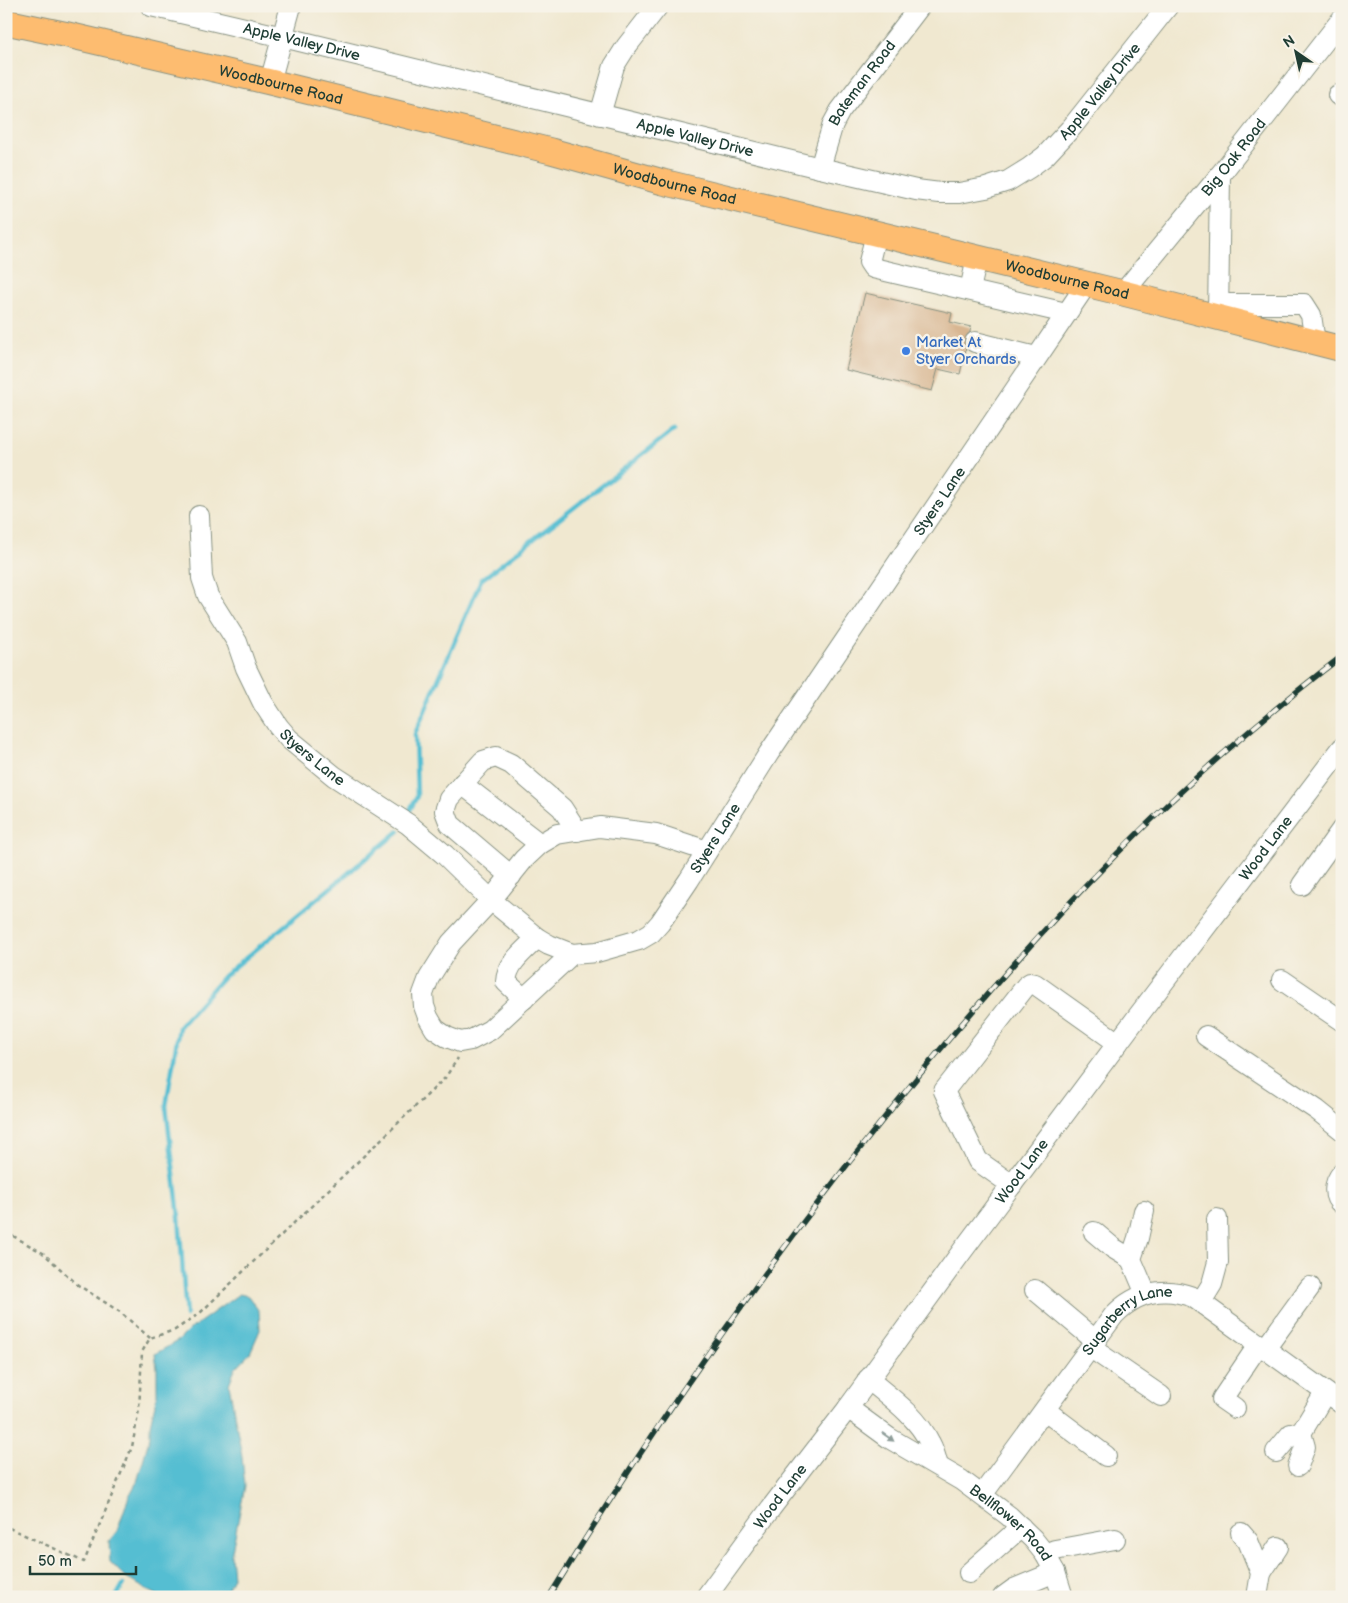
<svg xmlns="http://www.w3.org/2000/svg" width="1348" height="1603" font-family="'Balsamiq Sans',sans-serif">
<rect width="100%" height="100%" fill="#f7f3e8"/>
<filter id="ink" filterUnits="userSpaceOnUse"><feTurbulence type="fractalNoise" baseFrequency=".02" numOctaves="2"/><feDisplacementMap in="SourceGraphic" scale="10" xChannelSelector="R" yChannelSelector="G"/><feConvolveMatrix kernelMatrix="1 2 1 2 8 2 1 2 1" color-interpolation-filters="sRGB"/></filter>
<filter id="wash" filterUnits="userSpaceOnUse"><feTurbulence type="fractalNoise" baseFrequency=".0096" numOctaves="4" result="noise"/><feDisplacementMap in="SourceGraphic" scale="20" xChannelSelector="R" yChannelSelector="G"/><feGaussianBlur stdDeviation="1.12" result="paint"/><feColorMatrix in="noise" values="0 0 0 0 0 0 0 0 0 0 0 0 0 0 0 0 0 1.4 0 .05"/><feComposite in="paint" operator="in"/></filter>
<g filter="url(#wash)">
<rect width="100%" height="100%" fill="#f0e8d0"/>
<path fill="#55bed2" stroke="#3a7e83" d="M239,1294l9,2 11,15 1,19 -10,23 -15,16 -6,15 13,73 3,29 -14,70 2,21 -9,20h-63l-35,-19 -16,-16 -1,-21 8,-10 12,-35 8,-14 13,-46v-11l7,-30v-27l-2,-14 24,-14 10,-10z"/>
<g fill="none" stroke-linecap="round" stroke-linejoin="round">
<path stroke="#55bed2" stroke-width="4.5" d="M409,812l8,-16 -2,-62 66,-154 194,-151
M186,1316l-7,-99 -13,-111 13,-79 45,-51 175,-145
M116,1597l7,-12"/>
</g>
<g id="blocks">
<path fill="#d8b691" d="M865,293l87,20 -2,9 21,5 -11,47 -22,-5 -6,22 -86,-21z"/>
</g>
</g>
<g filter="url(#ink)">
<use href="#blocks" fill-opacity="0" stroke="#889282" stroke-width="1"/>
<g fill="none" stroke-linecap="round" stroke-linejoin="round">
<g stroke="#889282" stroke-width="22">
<g id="minor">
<path id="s1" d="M151,6l132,31 537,131 96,22 24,3h19l27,-5 22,-7 21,-13 16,-12 27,-29 96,-121"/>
<path d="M270,82l21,-76"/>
<path d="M1338,95h4"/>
<path d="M600,115l14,-49 12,-19 32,-41"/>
<path id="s2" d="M820,168l13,-44 7,-13 80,-105"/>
<path d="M876,234l-7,28 4,6 193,45"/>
<path d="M970,290l7,-32"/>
<path id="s3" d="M1123,293l97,-118 122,-156"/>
<path d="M1218,304h86l7,11 4,27"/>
<path d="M1218,318l2,-143"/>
<path d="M975,342l61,15"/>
<path id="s4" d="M199,516l3,62 6,18 29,46 9,26 17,35 15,23 11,13 45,37 74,48 37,31 46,45 46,38 12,7 23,9 25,-2 42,-12 12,-7 9,-10 29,-43 80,-127 317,-468"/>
<path d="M462,784l78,60"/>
<path d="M511,876l-61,-52 -5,-13 4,-12 34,-38 13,-4 15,7 51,44 15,23"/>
<path d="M1302,885l40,-56"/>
<path d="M572,954l-82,76 -19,10 -11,2 -13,-5 -12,-8 -7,-12 -4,-11 -1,-12 6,-16 22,-35 40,-43 33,-41 16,-15 17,-10 43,-7 56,7 51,17"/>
<path d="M1282,980l60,41"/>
<path d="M524,999l-18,-17c1,-19 18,-31 31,-44"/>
<path d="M1206,1036l111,74 25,20"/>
<path d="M1342,1173c-8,9 -10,24 0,31"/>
<path d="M1012,1185l-34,-24 -34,-70 82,-105 4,-3 5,1 83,59"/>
<path d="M1144,1211l-6,27 -7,21 15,35"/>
<path d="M1094,1232l19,16 18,11"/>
<path d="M1035,1290l61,51"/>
<path d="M1201,1302l11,-18 6,-22 -1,-43"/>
<path d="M1091,1348l70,48"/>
<path d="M1265,1349l45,-62"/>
<path d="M868,1379c23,19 49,37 62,64 4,7 6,15 8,23"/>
<path id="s5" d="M848,1408l41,30 72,42 48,36 24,23 12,15 10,18 8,25"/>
<path d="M1235,1408l-13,-9 37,-55"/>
<path d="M1045,1410l61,46"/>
<path d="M1276,1452l15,-18 10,-1 24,-40"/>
<path d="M1298,1466l7,-19 -4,-14"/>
<path id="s6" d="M982,1495l132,-180c22,-23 50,-29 79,-18l149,107"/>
<path d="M1241,1533l7,8 13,32 -4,24"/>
<path d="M1045,1554l10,-4 60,-11"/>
<path d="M969,1573l52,-46"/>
<path d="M1261,1573l17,-26"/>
<path id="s7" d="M706,1597l65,-89 77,-100 115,-158 175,-234 204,-268"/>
<path d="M1003,1597l11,-8 41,-17"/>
</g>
</g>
<g stroke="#889282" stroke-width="27">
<g id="major">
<path id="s8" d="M6,22l62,13 202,47 281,69 112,31 460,111 219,56"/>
</g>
</g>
<path stroke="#889282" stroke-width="2.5" stroke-dasharray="4 4" stroke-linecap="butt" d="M6,1232l37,21 35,32 42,27 30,26
M9,1528l75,34 48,-115 7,-37 3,-58 8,-14 25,-8 25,-17 245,-235 13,-20"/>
<use href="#minor" stroke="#fff" stroke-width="20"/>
<use href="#major" stroke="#fdbc70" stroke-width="25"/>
<g stroke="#1f3d34" stroke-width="5.5">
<path id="rail" d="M549,1597c117,-191 246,-374 390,-546 86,-103 177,-203 278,-292 41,-36 82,-70 125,-103"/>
</g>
<use href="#rail" stroke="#f7f3e8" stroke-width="4" stroke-dasharray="11" stroke-linecap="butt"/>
</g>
<defs><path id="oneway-solid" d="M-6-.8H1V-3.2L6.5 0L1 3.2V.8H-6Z" transform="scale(1.25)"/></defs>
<use fill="#8f9e9a" href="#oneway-solid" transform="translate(888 1437) rotate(35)"/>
</g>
<circle fill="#3f7fe0" stroke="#f7f3e8" stroke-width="2" cx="906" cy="351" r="5"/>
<g text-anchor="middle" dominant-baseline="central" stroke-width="4.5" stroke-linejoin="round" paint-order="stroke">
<g font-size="15" fill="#1f3d34" stroke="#f7f3e8">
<text stroke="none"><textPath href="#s1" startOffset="155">Apple Valley Drive</textPath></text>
<text stroke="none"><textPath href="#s2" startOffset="96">Bateman Road</textPath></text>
<text stroke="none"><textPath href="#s8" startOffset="282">Woodbourne Road</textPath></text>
<text stroke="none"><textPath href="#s1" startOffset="1010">Apple Valley Drive</textPath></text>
<text stroke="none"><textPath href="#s1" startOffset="560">Apple Valley Drive</textPath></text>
<text stroke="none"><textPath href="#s3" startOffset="175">Big Oak Road</textPath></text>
<text stroke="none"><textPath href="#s8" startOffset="688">Woodbourne Road</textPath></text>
<text stroke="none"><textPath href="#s8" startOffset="1092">Woodbourne Road</textPath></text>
<text stroke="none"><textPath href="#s4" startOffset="1206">Styers Lane</textPath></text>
<text stroke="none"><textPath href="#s4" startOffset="276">Styers Lane</textPath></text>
<text stroke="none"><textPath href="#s4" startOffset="801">Styers Lane</textPath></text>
<text stroke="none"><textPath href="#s7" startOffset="935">Wood Lane</textPath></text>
<text stroke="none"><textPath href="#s7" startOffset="530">Wood Lane</textPath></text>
<text stroke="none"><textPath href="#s6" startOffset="232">Sugarberry Lane</textPath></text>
<text stroke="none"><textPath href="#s7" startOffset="125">Wood Lane</textPath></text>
<text stroke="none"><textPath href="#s5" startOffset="200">Bellflower Road</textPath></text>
</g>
<g font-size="15" fill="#366cbe" stroke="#f7f3e8" text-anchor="start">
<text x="916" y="342">Market At<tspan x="916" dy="17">Styer Orchards</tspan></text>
</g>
</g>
<rect width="1348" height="1603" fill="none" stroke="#f7f3e8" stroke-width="25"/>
<g transform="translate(1296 52) rotate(326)" stroke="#f7f3e8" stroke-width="4" paint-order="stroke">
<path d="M0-4L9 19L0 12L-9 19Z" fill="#1f3d34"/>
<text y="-8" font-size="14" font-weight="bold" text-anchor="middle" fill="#1f3d34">N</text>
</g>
<path d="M30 1566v8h106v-8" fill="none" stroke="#1f3d34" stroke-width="2.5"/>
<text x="38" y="1566" font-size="15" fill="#1f3d34" stroke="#f7f3e8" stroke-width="4" paint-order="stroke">50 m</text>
</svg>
